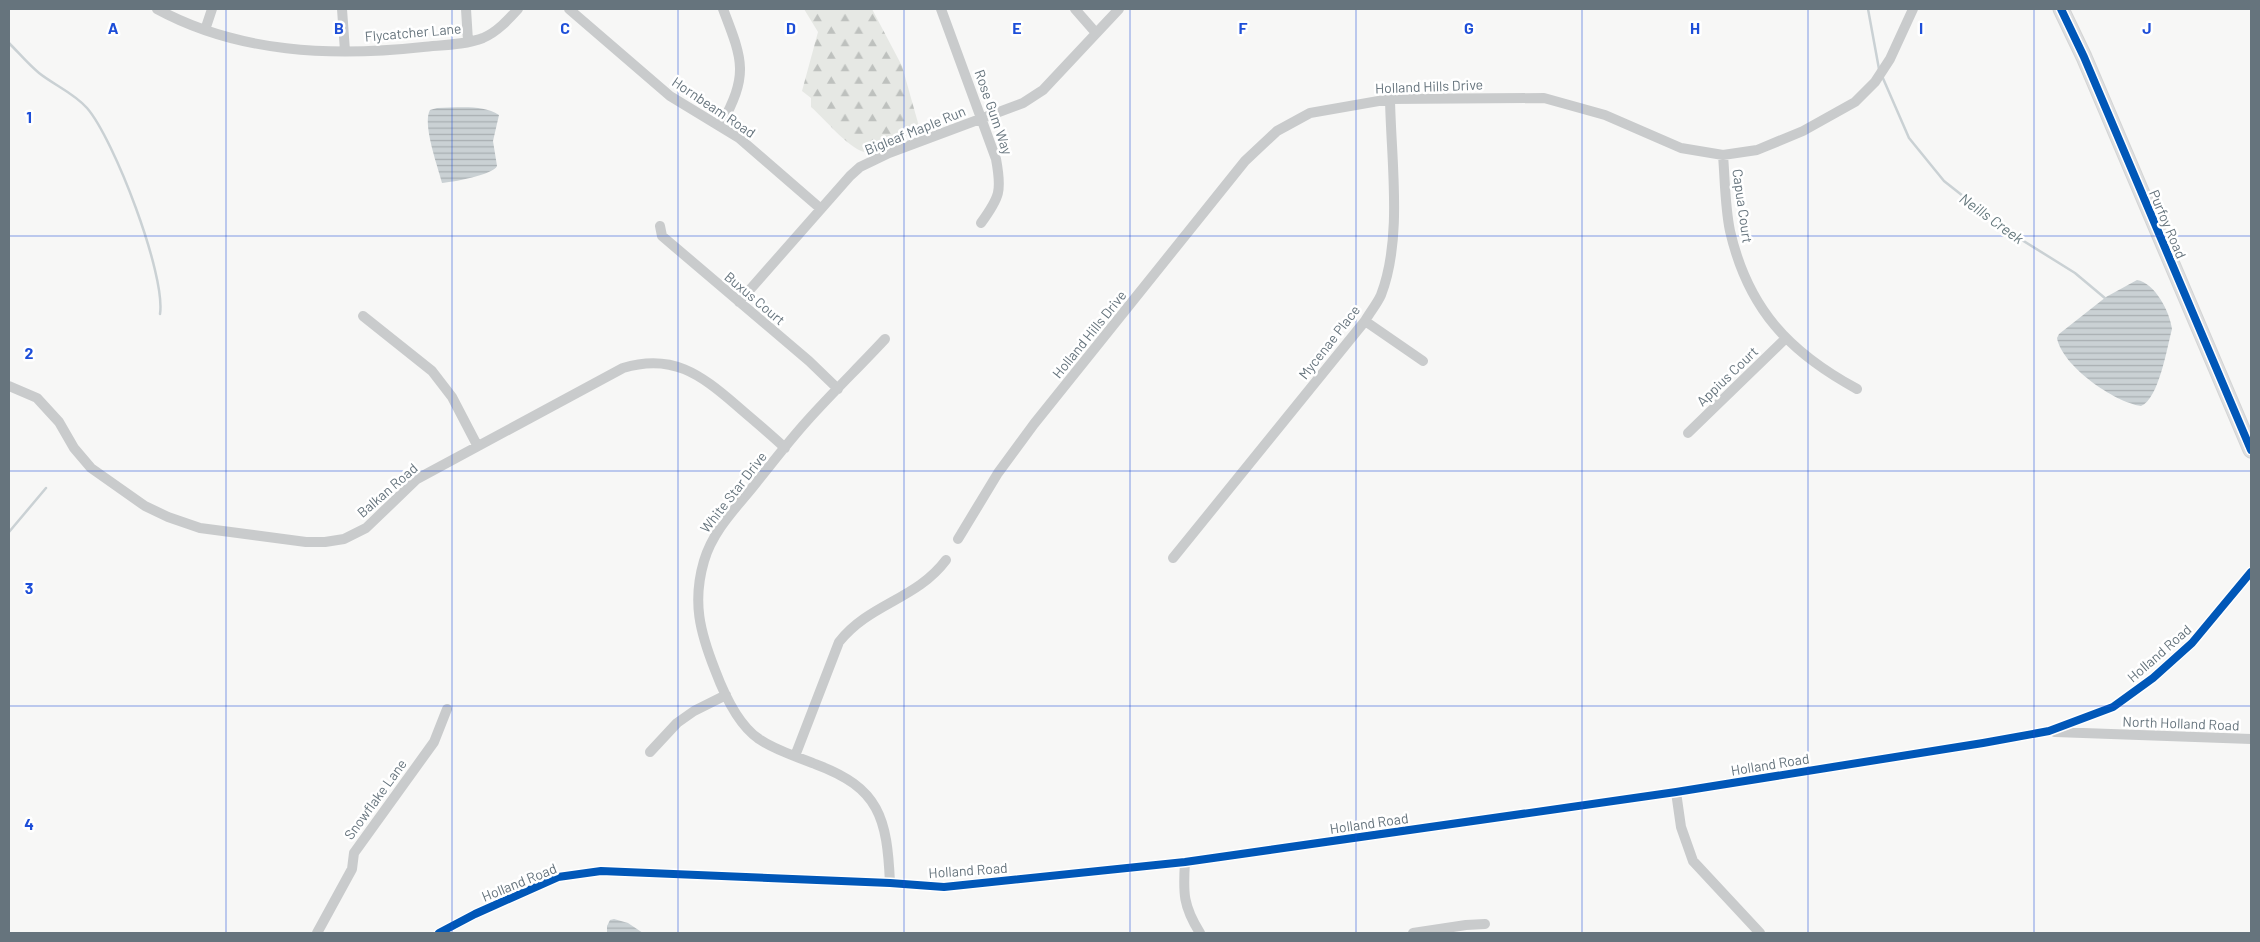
<svg xmlns="http://www.w3.org/2000/svg" width="2260" height="942" font-family="Barlow,sans-serif">
<defs>
<pattern id="forest-firs" width="22" height="20" patternUnits="userSpaceOnUse" patternTransform="scale(1.25)"><rect width="22" height="20" fill="#e6e8e4"/><path d="M5 1l3.5 6h-7zM16 11l3.5 6h-7z" fill="#bec1be"/></pattern>
<pattern id="water-rules" width="6" height="5" patternUnits="userSpaceOnUse" patternTransform="scale(1.25)"><rect width="6" height="5" fill="#cad1d4"/><path d="M0 2.5h6" fill="none" stroke="#a8aeb1"/></pattern>
</defs>
<rect width="100%" height="100%" fill="#f7f7f6"/>
<path fill="url(#forest-firs)" d="M804,9h68l30,57 18,64 -56,22c-18,-6 -38,-32 -53,-45v-9l-9,-7 16,-59z"/>
<path fill="url(#water-rules)" d="M437,108c20,0 45,-4 62,7l-6,26 4,25c-4,9 -44,16 -55,17 -4,-16 -20,-59 -12,-73z
M2137,280c18,3 33,32 35,49 -5,18 -13,70 -31,77 -27,-4 -79,-40 -84,-68l2,-4 47,-37z
M614,919l14,4 15,10h-36v-7l3,-6z"/>
<g fill="none" stroke-linecap="round" stroke-linejoin="round">
<path stroke="#cad1d4" stroke-width="2.5" d="M1868,9l11,60
M9,43c10,10 19,21 30,30 15,12 35,20 48,35 27,31 79,167 73,206
M1882,76l27,62 35,43 62,49 69,43 31,26
M9,532l37,-44"/>
<g stroke="#d3d4d4" stroke-width="17">
<path id="secondary" d="M2061,9l23,48 167,393"/>
</g>
<path stroke="#c9cbcc" stroke-width="10" d="M157,9c81,44 175,48 266,38 19,-2 42,-2 60,-9 14,-6 25,-18 35,-29
M342,9l3,42
M466,9l2,32
M569,9l101,87 69,42 82,71
M941,9l55,150c6,32 4,38 -15,64
M1075,9l21,24
M205,30l7,-21
M721,125c28,-51 22,-64 2,-116
M1723,155c2,25 2,52 7,76 18,78 59,121 127,158
M660,226l2,10 147,125 29,28
M739,302l111,-126 10,-9 29,-14 134,-50 20,-13 76,-81
M363,316l69,55 20,26 25,48
M1365,321l58,40
M885,339c-26,28 -53,54 -78,82 -18,20 -34,41 -51,62 -19,24 -43,47 -52,78 -12,41 -4,71 11,109 9,24 23,55 44,69 17,12 37,17 56,25 65,24 72,54 75,119
M9,386l28,12 22,24 15,26 17,20 54,38 23,11 32,11 106,14h19l19,-3 22,-11 51,-49 206,-111c49,-15 77,6 113,37 16,14 33,28 49,43
M1688,433l97,-94
M958,539l40,-66 36,-49 211,-263 32,-30 33,-18 80,-14 154,-1 61,17 76,33 42,7 34,-5 46,-19 52,-29 20,-20 15,-23 23,-50
M1173,558l192,-237c5,-9 12,-17 16,-26 22,-57 10,-135 9,-196
M2055,732l196,7
M650,752l27,-29 17,-12 32,-16
M795,756l44,-114c31,-39 77,-42 107,-82
M1676,792l5,35 12,34 67,72
M1185,862c-2,31 -2,44 15,71
M317,933l35,-64 2,-16 80,-111 13,-33
M439,933l36,-19 83,-37 43,-6 289,12 54,4 241,-25 491,-70 307,-49 66,-12 64,-24 40,-29 39,-35 59,-71
M1413,933l53,-8 19,-1"/>
<use href="#secondary" stroke="#dedfe0" stroke-width="15"/>
<g stroke="#fff" stroke-width="11">
<path id="cycleway" d="M2061,9l23,48 167,393
M439,933l36,-19 83,-37 43,-6 289,12 54,4 241,-25 491,-70 307,-49 66,-12 64,-24 40,-29 39,-35 59,-71"/>
</g>
<use href="#cycleway" stroke="#0057b8" stroke-width="8"/>
</g>
<path fill="none" stroke="#1d4ed8" stroke-width="1" stroke-opacity="0.55" d="M226,9v924M452,9v924M678,9v924M904,9v924M1130,9v924M1356,9v924M1582,9v924M1808,9v924M2034,9v924M9,236h2242M9,471h2242M9,706h2242"/>
<g text-anchor="middle" dominant-baseline="central" stroke-width="5" stroke-linejoin="round" paint-order="stroke">
<g font-size="14" fill="#66747d" stroke="#fff">
<text transform="translate(413 32) rotate(-5)">Flycatcher Lane</text>
<text transform="translate(1429 86) rotate(-2)">Holland Hills Drive</text>
<text transform="translate(714 107) rotate(34)">Hornbeam Road</text>
<text transform="translate(994 112) rotate(71)">Rose Gum Way</text>
<text transform="translate(915 130) rotate(-22)">Bigleaf Maple Run</text>
<text transform="translate(1743 206) rotate(82)">Capua Court</text>
<text transform="translate(2168 224) rotate(67)">Purfoy Road</text>
<text transform="translate(755 298) rotate(40)">Buxus Court</text>
<text transform="translate(1089 334) rotate(-51)">Holland Hills Drive</text>
<text transform="translate(1329 342) rotate(-52)">Mycenae Place</text>
<text transform="translate(1727 376) rotate(-44)">Appius Court</text>
<text transform="translate(387 490) rotate(-41)">Balkan Road</text>
<text transform="translate(733 492) rotate(-52)">White Star Drive</text>
<text transform="translate(2159 653) rotate(-41)">Holland Road</text>
<text transform="translate(2181 723) rotate(2)">North Holland Road</text>
<text transform="translate(1770 764) rotate(-9)">Holland Road</text>
<text transform="translate(375 799) rotate(-54)">Snowflake Lane</text>
<text transform="translate(1369 823) rotate(-8)">Holland Road</text>
<text transform="translate(968 870) rotate(-4)">Holland Road</text>
<text transform="translate(519 882) rotate(-22)">Holland Road</text>
</g>
<g font-size="15" font-style="italic" fill="#66797e" stroke="#fff">
<text transform="translate(1992 218) rotate(36)">Neills Creek</text>
</g>
</g>
<g font-size="16" text-anchor="middle" font-weight="bold" fill="#1d4ed8" stroke="#fff" stroke-width="5" stroke-linejoin="round" paint-order="stroke">
<text x="113" y="34">A</text>
<text x="339" y="34">B</text>
<text x="565" y="34">C</text>
<text x="791" y="34">D</text>
<text x="1017" y="34">E</text>
<text x="1243" y="34">F</text>
<text x="1469" y="34">G</text>
<text x="1695" y="34">H</text>
<text x="1921" y="34">I</text>
<text x="2147" y="34">J</text>
<text x="29" y="123">1</text>
<text x="29" y="359">2</text>
<text x="29" y="594">3</text>
<text x="29" y="830">4</text>
</g>
<rect width="2260" height="942" fill="none" stroke="#66747d" stroke-width="20"/>
</svg>
